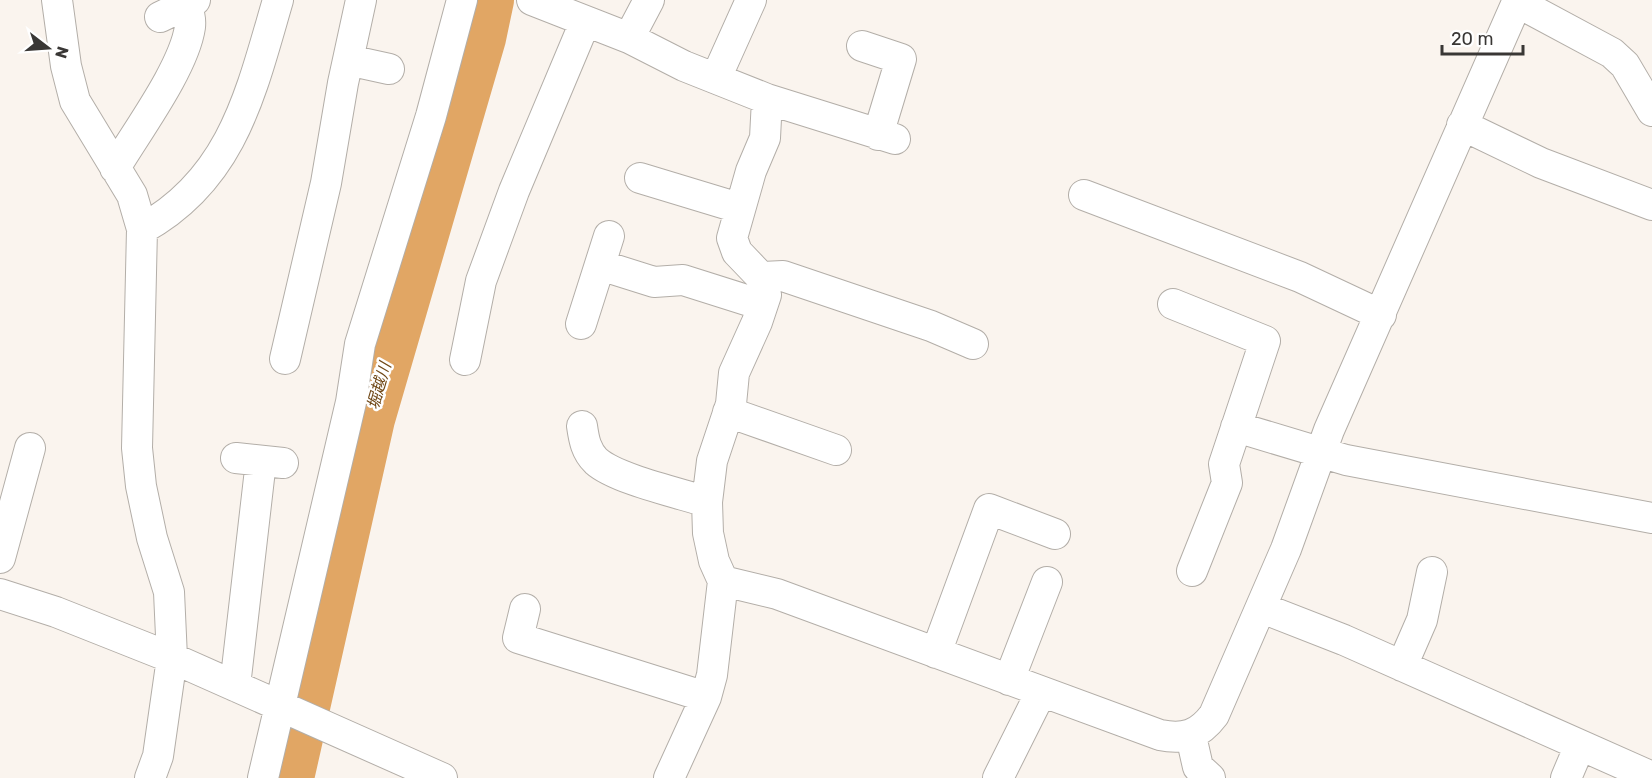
<svg xmlns="http://www.w3.org/2000/svg" width="1652" height="778" font-family="Rubik,'Noto Sans JP',sans-serif">
<rect width="100%" height="100%" fill="#faf4ee"/>
<g fill="none" stroke-linecap="round" stroke-linejoin="round">
<path stroke="#e1a664" stroke-width="50" d="M289,778l81,-359 111,-381 8,-38"/>
<g stroke="#b3aea8" stroke-width="32">
<path id="minor" d="M57,0l9,66 9,35 57,94 10,34 -5,219 4,38 11,52 17,54 3,66 -14,98 -8,22
M532,0l97,38 55,28 83,33 -2,39 -14,33 -19,67 5,14 24,25 5,18 -9,27 -23,51 -3,31 -19,57 -5,41 1,31 6,28 9,20 -11,94 -6,22 -37,81
M1517,2l95,51 13,12 27,46
M160,17l35,-17
M629,38l20,-38
M862,46l39,13 -23,76
M348,60l41,9
M716,78l35,-78
M767,99l128,40
M1462,125l79,38 111,42
M115,168c22,-37 69,-100 75,-141 1,-8 -1,-14 -4,-22
M640,178l99,30
M1084,195l216,82 81,38
M142,229c91,-50 109,-137 136,-229
M600,265l54,17 29,-2 79,25
M761,277l22,-1 148,50 42,18
M1173,304l92,37 -41,123 3,19 -35,88
M581,324l28,-88
M285,359l41,-176 17,-100 18,-83
M465,360l16,-79 33,-90 71,-169
M728,412l108,38
M582,426c2,14 4,25 14,35 20,18 83,32 111,41
M1236,427l110,33 306,58
M236,458l47,5
M0,558l30,-110
M723,581l54,13 383,141c24,5 39,0 54,-20l72,-166 43,-119 189,-430
M0,594l56,18 116,46 270,120
M1262,608l82,32 308,137
M525,609l-7,29 188,59
M936,653l53,-144 66,25
M1402,666l20,-46 10,-48
M1009,680l38,-98
M235,686l26,-225
M1191,736l7,31 12,11
M263,778l88,-376 9,-58 71,-228 31,-116
M998,778l43,-86
M1566,778l14,-33"/>
</g>
<use href="#minor" stroke="#fff" stroke-width="30"/>
</g>
<g text-anchor="middle" dominant-baseline="central" stroke-width="5" stroke-linejoin="round" paint-order="stroke">
<g font-size="16" font-style="italic" fill="#704817" stroke="#fff">
<text transform="translate(379 386) rotate(-74)">堀越川</text>
</g>
</g>
<g transform="translate(48 48) rotate(107)" stroke="#ffffff" stroke-width="4.5" paint-order="stroke">
<path d="M0-4.5L10 22L0 15L-10 22Z" fill="#393735"/>
<text y="-9" font-size="16" font-weight="bold" text-anchor="middle" fill="#393735">N</text>
</g>
<path d="M1442 45v9h81v-9" fill="none" stroke="#393735" stroke-width="3"/>
<text x="1451" y="45" font-size="18" fill="#393735" stroke="#ffffff" stroke-width="4.5" paint-order="stroke">20 m</text>
</svg>
